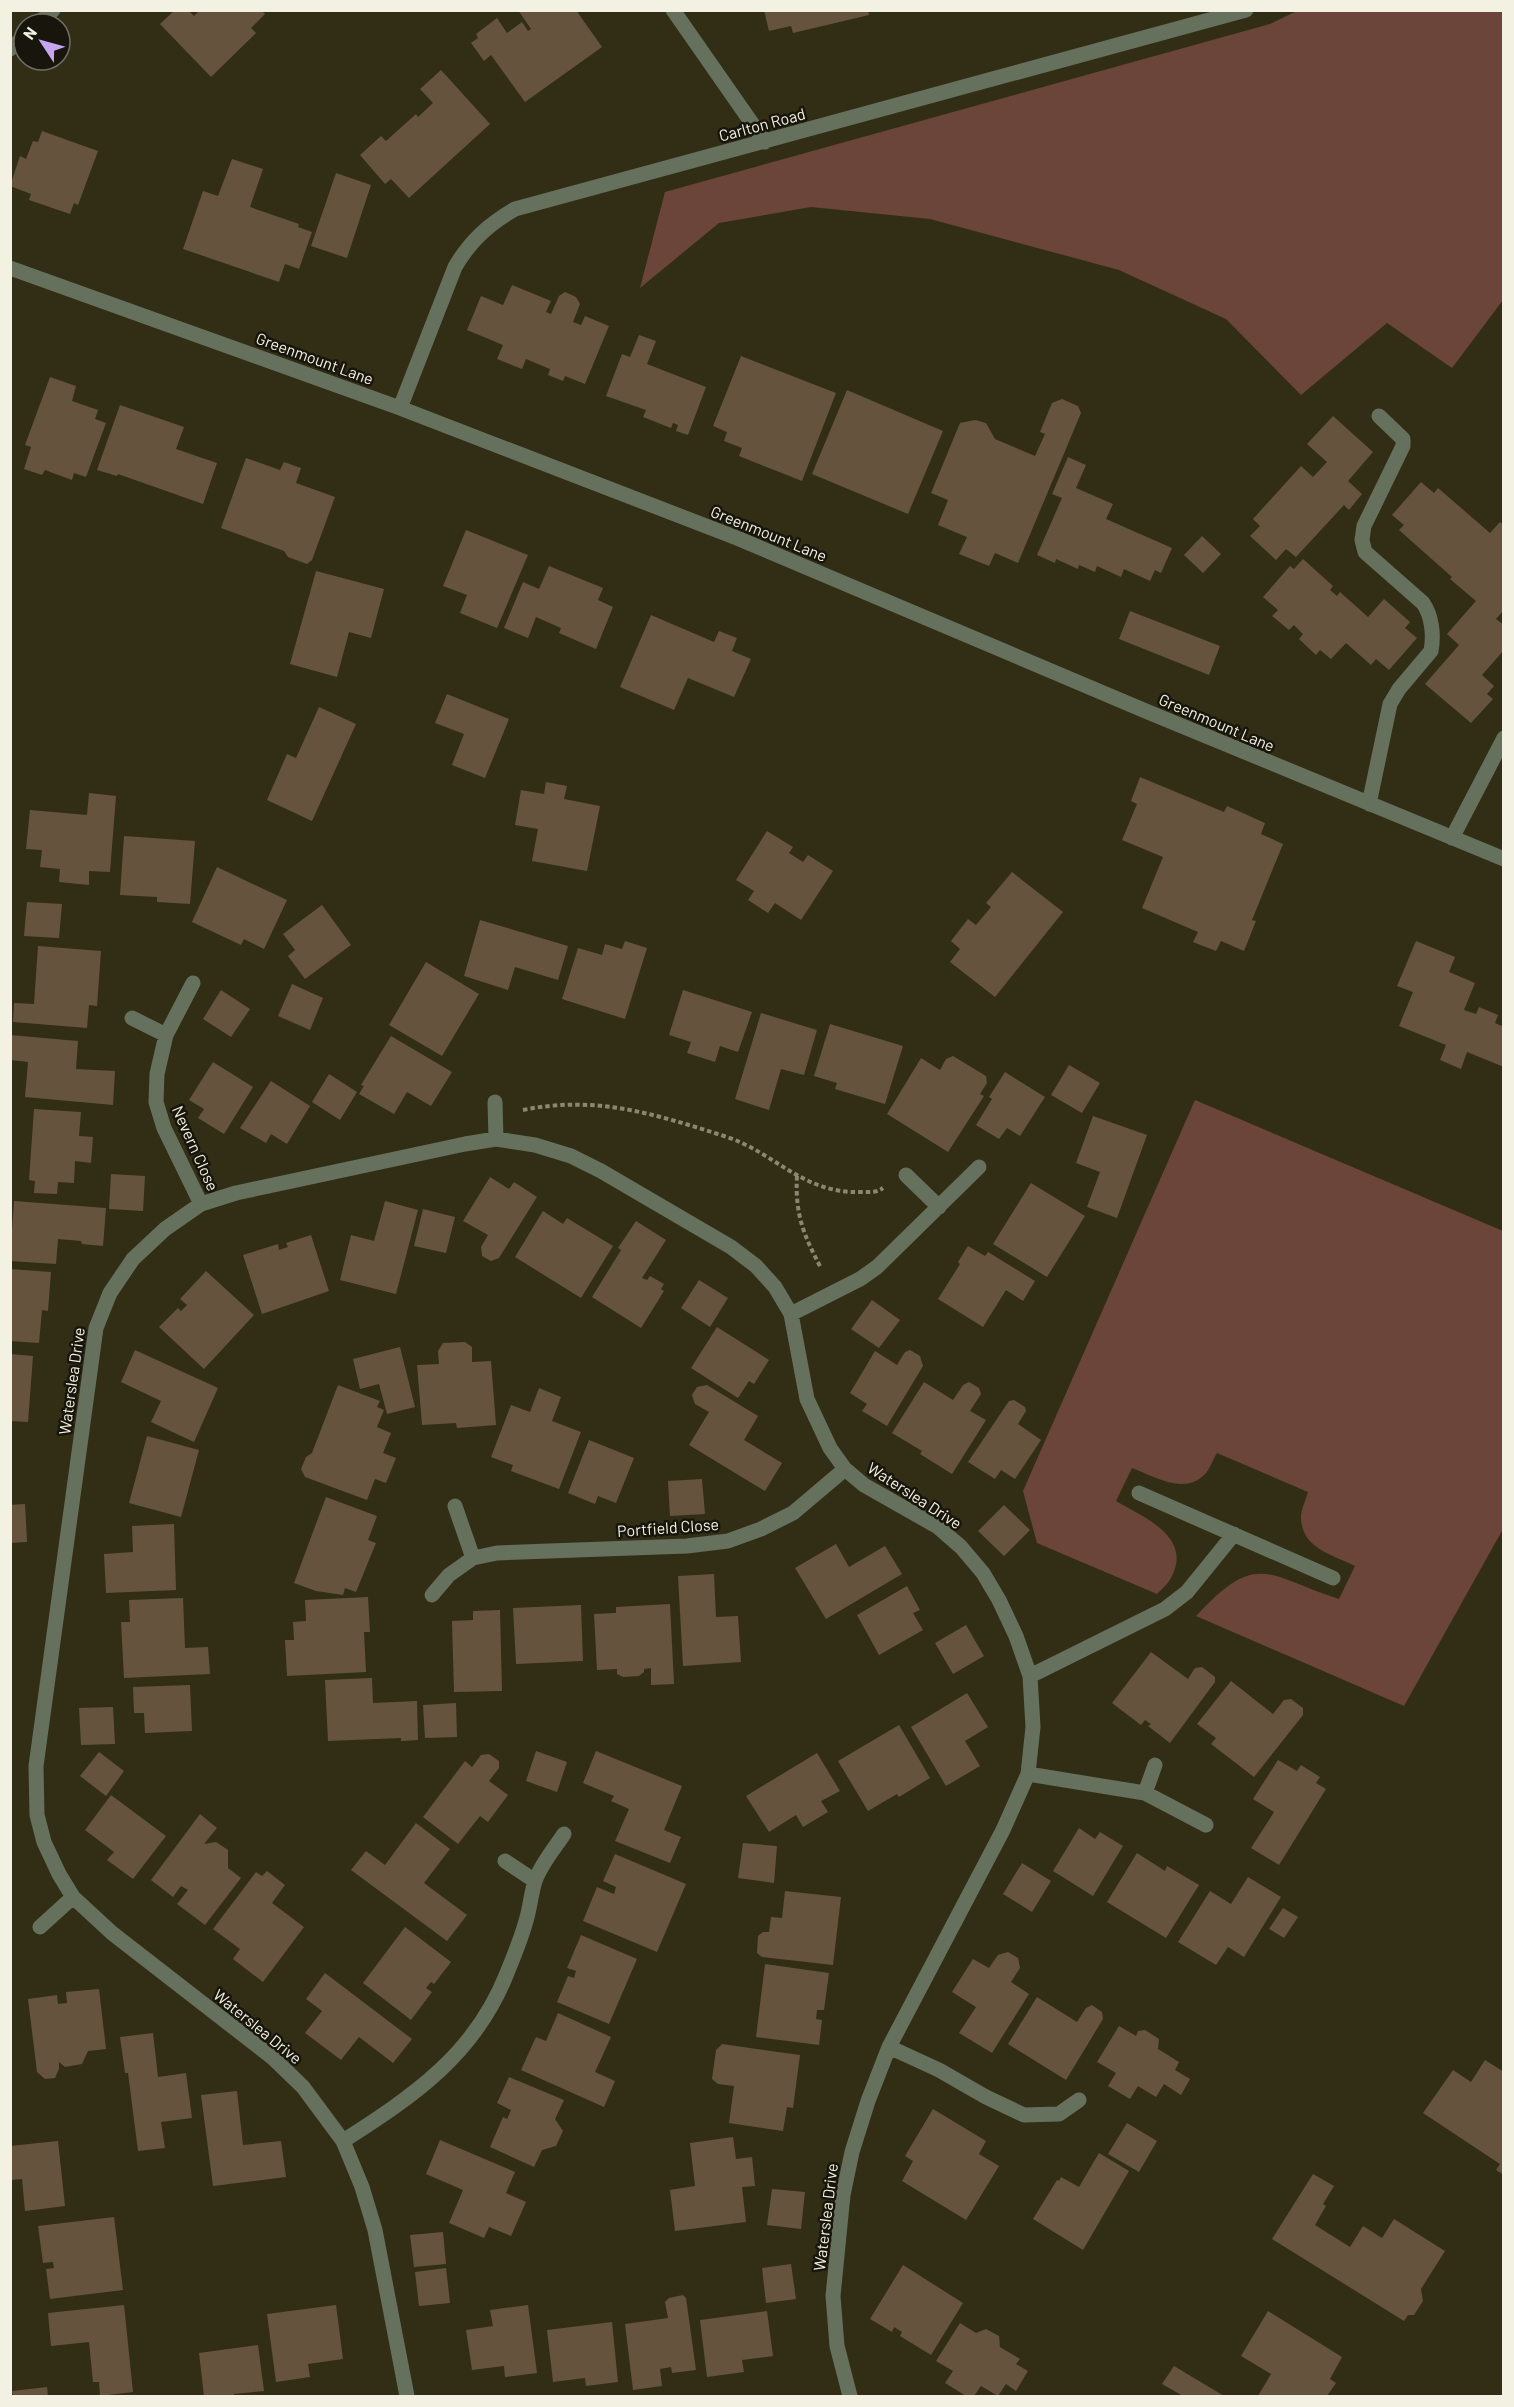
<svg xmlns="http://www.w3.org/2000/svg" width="1514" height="2407" font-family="Barlow,sans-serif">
<rect width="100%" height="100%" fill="#322e16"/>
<path fill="#6b4539" d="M1297,11h206v289l-51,68 -65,-45 -86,72 -75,-76 -107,-49 -189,-51 -119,-12 -92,16 -79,65 25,-96 605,-168z
M1195,1100l308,131v298l-99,177 -208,-90c62,-67 70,-40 143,-17l16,-33c-24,-12 -55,-18 -54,-51 1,-7 5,-16 7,-23l-91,-39c-4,6 -7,16 -12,21 -21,22 -51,2 -73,-6l-16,33c27,16 76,35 56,75 -3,7 -10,13 -15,18l-120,-51 -14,-52z"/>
<path fill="#65533e" d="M175,10h13l6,6 6,-6h61l4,4 -14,14 5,5 -45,44 -51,-53z
M518,10h58l26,37 -77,55 -34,-47 -7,6 -13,-18 7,-5 -2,-4 21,-16 10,15 15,-11 6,9 3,-2z
M764,10h104l1,5 -76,18 -2,-7 -22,5z
M441,70l49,54 -81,74 -18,-19 -6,5 -25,-29 21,-19 5,5 30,-27 2,3 15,-14 -13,-14z
M42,131l56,20 -20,54 -4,-2 -4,11 -41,-14 2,-6 -21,-8 10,-30 6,3 7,-18 5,1z
M232,159l31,10 -13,38 49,17 -1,3 14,5 -13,37 -14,-5 -6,18 -96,-33 20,-58 15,5z
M336,173l35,12 -24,73 -36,-12z
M512,285l39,16 -5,11 5,2 8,-18 6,-4 11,5 4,7 -7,18 8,3 4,-9 24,10 -24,58 -20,-8 -2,5 -15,-6 2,-6 -24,-10 -4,10 -25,-10 6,-14 -36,-15 14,-34 22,9z
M639,335l17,6 -9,23 59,23 -18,48 -12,-4 2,-6 -5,-2 -2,5 -28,-11 3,-7 -40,-14 16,-42 8,3z
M741,356l95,37 -34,88 -63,-25 3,-8 -18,-7 3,-9 -14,-6z
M50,377l26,9 -4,15 26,9 -3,9 11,4 -20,54 -12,-4 -2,7 -27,-10 -3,5 -18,-6 7,-22 -6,-2z
M847,390l96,41 -35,83 -96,-40z
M1062,399l16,7 3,7 -63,150 -23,-10 -6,13 -30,-12 8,-17 -29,-12 10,-25 -17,-7 29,-70 15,-3 11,3 9,16 40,17 10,-22 -5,-2 12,-29z
M120,405l64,22 -8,22 41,14 -14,41 -85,-30 -1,2 -20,-6z
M1333,416l40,36 -25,29 14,13 -13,16 -5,-5 -48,52 -10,-8 -10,11 -26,-24 10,-10 -7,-7 48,-53 12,11 14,-15 -20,-18z
M1068,457l18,8 -10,23 37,16 -7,15 66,29 -11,25 -6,-3 -5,11 -26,-12 -3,8 -24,-11 -2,6 -16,-7 -1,4 -22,-10 -1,4 -18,-8 25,-57 -10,-4z
M246,458l34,12 4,-8 17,6 -5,15 39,14 -23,63 -5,4 -19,-7 -4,-6 -63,-23z
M1421,482l13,11 4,-5 52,45 10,-11 4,3v85l-8,9 8,6v25l-22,25 12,11 -7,8 6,5 -22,24 -46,-39 34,-39 -12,-11 29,-33 -26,-22 2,-2 -53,-47 5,-5 -12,-10z
M466,530l62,25 -31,73 -37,-15 7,-18 -24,-9z
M1202,536l19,18 -18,19 -19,-18z
M1303,559l30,27 -3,4 7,6 3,-4 28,25 16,-18 26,23 -5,6 12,10 -28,32 -13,-11 -5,6 -25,-22 -15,16 -11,-9 -4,5 -17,-16 4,-5 -9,-9 -5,5 -17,-14 6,-6 -15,-13 27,-31 4,3z
M549,566l54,22 -5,12 15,7 -17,42 -37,-16 2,-5 -25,-11 -8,21 -24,-10 19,-46 16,7z
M316,571l68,18 -13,49 -22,-6 -12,45 -47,-13z
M1130,611l90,35 -11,29 -90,-36z
M651,615l63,27 5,-11 18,7 -5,13 19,8 -17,38 -46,-19 -14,32 -54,-23z
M447,694l62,25 -24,59 -33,-13 12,-31 -29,-11z
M319,707l37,17 -44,97 -45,-21 20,-46 9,4z
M1140,777l84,35 3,-6 38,17 -4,11 22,10 -31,76 4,1 -12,30 -23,-10 -5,10 -23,-9 5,-10 -56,-24 21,-51 -41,-17 15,-36 -6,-3z
M546,782l21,4 -3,13 36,7 -13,65 -55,-10 6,-32 -23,-4 6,-35 23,4z
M89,793l27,3 -6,76 -21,-1v14l-30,-3 1,-13 -20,-2 2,-17 -16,-1 4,-39 57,5z
M767,831l26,16 -4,6 14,9 5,-7 25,16 -32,49 -26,-17 -7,10 -20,-13 6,-9 -18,-11z
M124,836l71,5 -5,63 -33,-2v-5l-37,-2z
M217,867l70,33 -23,49 -20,-10 -3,6 -49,-23z
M1012,872l51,40 -68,85 -45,-35 10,-13 -9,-8 17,-22 8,6 15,-18 -5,-4z
M27,902l35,2 -3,34 -35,-2z
M322,905l29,40 -46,34 -17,-23 7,-6 -12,-16z
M480,920l88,26 -10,34 -43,-13 -7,23 -44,-14z
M625,941l22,7 -22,71 -63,-20 16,-51 24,7 3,-11 17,5z
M1416,941l39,16 -6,15 26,11 -11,27 12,4 3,-7 19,8 -3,8 9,4v40l-37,-15 -6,17 -21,-9 6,-15 -47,-19 14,-34 -16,-6z
M38,946l63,5 -4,55 -8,-1 -2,23 -74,-6 1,-19 20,1z
M426,962l53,32 -37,62 -53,-31z
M292,984l31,14 -13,32 -32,-14z
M221,990l29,19 -19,28 -28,-18z
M683,990l69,22 -14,40 -18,-6 -5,16 -28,-9 4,-11 -22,-7z
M761,1013l56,17 -13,45 -23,-6 -12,41 -34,-11z
M830,1024l73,22 -18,58 -50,-15 2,-6 -23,-7z
M10,1035l68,6 -2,28 39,2 -2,34 -88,-8 3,-35 -18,-2z
M391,1036l61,36 -21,34 -24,-14 -13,22 -35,-20 5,-8 -3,-1z
M953,1056l33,20 1,7 -7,11 4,2 -36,56 -61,-38 34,-56 19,12 6,-11z
M213,1062l40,25 -29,47 -26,-16 6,-9 -15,-9z
M1069,1065l31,18 -18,30 -31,-18z
M1005,1072l40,25 -25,39 -13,-8 -8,11 -23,-14 16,-26 -3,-2z
M329,1074l28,18 -17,28 -28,-18z
M271,1081l39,25 -23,38 -16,-10 -5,9 -26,-15z
M34,1109l47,3 -2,24 14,1 -2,26 -16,-2 -1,22 -16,-1 -1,12 -23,-1 1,-12 -6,-1z
M1093,1116l54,19 -30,83 -30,-11 13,-35 -24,-9z
M111,1174l34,2 -2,35 -34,-2z
M490,1177l19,12 5,-7 23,15 -38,61 -8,3 -9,-5 -1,-9 7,-12 -25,-14z
M1031,1183l54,33 -38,61 -54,-33z
M14,1201l92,7 -3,38 -21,-2 -1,-3 -23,-2 -2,25 -46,-3z
M385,1201l33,9 -22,84 -56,-14 11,-45 23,6z
M423,1209l32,8 -9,36 -32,-7z
M543,1211l20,13 4,-6 46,28 -32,52 -66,-41z
M636,1221l30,19 -24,38 5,2 3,-4 14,8 -3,5 3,2 -23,37 -49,-31 29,-47 -3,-2z
M311,1235l18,56 -67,23 -19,-59 35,-11 1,6 9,-3 -2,-4z
M968,1246l17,10 3,-4 47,29 -12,20 -17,-11 -23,37 -45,-28 22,-35 -2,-2z
M10,1269l41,3 -3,39 -6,-1 -3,33 -29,-2z
M206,1271l48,44 -50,54 -45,-42 19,-19 3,3 6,-6 -7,-6z
M699,1280l29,18 -18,29 -29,-19z
M872,1300l28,20 -21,28 -28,-19z
M717,1327l52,33 -15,24 -5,-3 -11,17 -47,-30z
M465,1342l7,5v15l19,-1 5,64 -39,3 -1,-5 -34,2 -5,-60 22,-1 -1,-13 5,-8z
M400,1347l15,60 -28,7 -8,-30 -19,5 -7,-30z
M135,1350l83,38 -24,54 -43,-20 10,-21 -40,-19z
M910,1350l10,6 3,10 -36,60 -25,-15 5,-7 -17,-11 25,-42 22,14 8,-13z
M10,1354l23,2 -5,66 -18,-1z
M924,1382l29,18 10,-15 6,-3 10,6 2,6 -11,17 16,9 -34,54 -32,-20 2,-3 -30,-18z
M338,1385l42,16 -3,6 7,3 -7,17 14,6 -8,20 13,5 -10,25 -11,-4 -8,21 -62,-23 -4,-8 5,-12 6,-4z
M707,1385l51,31 -14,24 38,23 -17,28 -76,-46 20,-33 -14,-8 -3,-9 5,-8z
M539,1388l22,9 -9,24 29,11 -22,57 -48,-18 2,-6 -22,-8 20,-52 19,7z
M1014,1400l11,7 1,4 -8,13 23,16 -26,39 -14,-9 -6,9 -27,-17 41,-61z
M147,1436l52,14 -18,67 -52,-14z
M589,1440l45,18 -18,45 -18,-7 -3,8 -27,-11z
M702,1479l3,35 -35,2 -2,-35z
M326,1497l51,19 -9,24 8,3 -20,49 -11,-4 -2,7 -27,-4 -22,-8z
M25,1504l2,38 -17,1v-38z
M1004,1505l26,25 -26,26 -26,-25z
M174,1524l2,66 -70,3 -2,-39 29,-2 -1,-26z
M836,1544l13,23 36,-21 17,28 -76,45 -31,-51z
M714,1574l2,43 22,-1 3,46 -58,4 -5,-90z
M907,1586l13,24 -7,3 10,17 -44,25 -22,-40z
M368,1597l2,35h-6l2,40 -79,4 -2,-36h9l-1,-18 13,-1 -1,-21z
M183,1598l2,50 23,-1 2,27 -86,4 -3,-56h9l-1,-22z
M670,1604l4,80 -23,1v-17l-7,1v3l-5,4 -16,1 -6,-3v-5l-20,1 -3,-56 22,-1v-6z
M581,1605l2,56 -67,3 -3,-56z
M500,1610l2,81 -48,1 -2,-71 21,-1v-9z
M966,1625l18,31 -31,18 -18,-31z
M1151,1652l37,27 7,-11 7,-1 13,10v5l-45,61 -22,-17 3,-2 -6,-4 -4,5 -29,-22z
M372,1678l1,25 44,-2 1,39 -17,1v-3l-73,3 -3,-61z
M1231,1681l42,33 11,-14 7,-1 12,9v7l-49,62 -43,-33 5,-6 -19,-14z
M190,1685l2,46 -47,2 -1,-20h-10l-1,-26z
M967,1693l21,34 -23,14 15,25 -34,20 -35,-59z
M456,1703l1,34 -32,1 -2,-33z
M113,1707l2,37 -34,1 -2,-37z
M899,1725l31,53 -31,19 -2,-3 -29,17 -30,-50z
M536,1751l31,11 -10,30 -31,-11z
M596,1751l86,35 -18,44 17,7 -11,26 -55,-22 14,-32 -18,-8 3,-5 -31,-13z
M99,1752l25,19 -18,25 -26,-20z
M817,1753l23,38 -19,10 7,11 -25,15 -7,-12 -27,17 -23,-36z
M489,1754l10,7v7l-10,13 19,14 -20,27 -8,-6 -22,28 -35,-27 42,-56 7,6 9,-12z
M1278,1760l19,11 4,-6 19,12 -4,6 10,6 -47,76 -28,-17 23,-36 -21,-13z
M111,1795l55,41 -33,43 -26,-19 7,-8 -29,-22z
M200,1814l17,14 -13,16 12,-2 12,8v18l13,10 -36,47 -28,-21 11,-14 -7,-4 -8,11 -22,-17z
M416,1823l34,26 -26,34 43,32 -20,26 -96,-71 15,-19 19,14z
M1079,1828l16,11 5,-7 23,14 -30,50 -40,-25z
M743,1843l34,3 -3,37 -36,-5z
M1137,1853l28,18 2,-5 32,19 -33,53 -59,-36z
M615,1854l71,30 -29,68 -74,-31 14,-34 17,7 2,-7 -13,-6z
M1022,1863l29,18 -19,31 -29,-18z
M267,1871l18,14 -13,18 32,24 -41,55 -30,-23 7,-10 -27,-20 43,-57 6,4z
M1248,1877l33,20 -37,60 -16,-10 -12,18 -38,-23 32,-51 21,13z
M785,1891l56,6 -8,68 -71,-8 -5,-4 1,-17 5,-4h6l2,-15 11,1z
M1283,1908l15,9 -14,21 -15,-9z
M405,1927l46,35 -17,22 -3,-2 -5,6 6,4 -21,28 -48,-37z
M581,1935l56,24 -28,65 -52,-22 11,-26 6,2 2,-7 -9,-3z
M1008,1952l10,6 2,10 -9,14 18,12 -37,59 -33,-20 17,-26 -24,-15 21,-33 16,9 9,-13z
M765,1964l64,9 -5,37h-7l-1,9 6,1 -3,25 -63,-8z
M325,1973l87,66 -19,24 -34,-26 -18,23 -36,-27 17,-22 -16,-12z
M99,1989l7,60 -18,2 -6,13 -17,3 -6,-5v7l-4,9 -10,1 -8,-7 -9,-73 29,-4 1,9 9,-1 -1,-11z
M1037,1997l40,25 9,-14 6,-3 10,7 1,7 -37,61 -58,-36z
M558,2013l53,24 -16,35 20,9 -11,26 -83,-37 15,-33 10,4z
M1119,2026l17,10 2,-5 7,-1 14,9 -1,10 21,13 -4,8 15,9 -9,16 -17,-11 -8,13 -18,-11 -8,13 -22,-13 8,-13 -19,-11z
M153,2033l5,44 28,-4 6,45 -31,4 4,26 -27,3 -10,-78h-3l-5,-36z
M722,2044l78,11 -7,53 -6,-1 -4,24 -54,-8 5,-37 -16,-2 -6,-5 4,-29z
M1485,2060l19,12v103l-8,-5 4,-6 -77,-51 30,-43 18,12z
M509,2077l55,23 -9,19 8,12 -7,15 -14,4 -8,17 -44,-20 13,-30 4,2 4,-9 -14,-7z
M237,2091l6,54 38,-4 5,36 -73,9 -12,-91z
M933,2109l53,32 -7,13 20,12 -33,54 -64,-39 11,-20 -8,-5z
M1127,2123l30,18 -18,31 -31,-18z
M733,2137l3,22 16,-2 3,29 -13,1 4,35 -71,9 -5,-41 25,-4 -5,-43z
M440,2140l75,32 -9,21 20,9 -15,34 -22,-9 -5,11 -35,-15 14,-33 -37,-16z
M58,2141l7,65 -40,5 -3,-32 -10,1 -2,-34z
M1099,2153l30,18 -46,79 -50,-31 24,-39 2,1 2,-4 18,10z
M1313,2174l21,12 -11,18 3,2 -11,19 35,22 13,-21 19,12 12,-19 51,32 -24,38 2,12 -9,14h-6l-4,6 -132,-82z
M772,2189l33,3 -4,37 -34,-4z
M114,2217l9,73 -73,9 -4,-30 8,-1 -1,-6 -10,1 -5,-37z
M443,2232l3,32 -32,3 -4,-32z
M791,2264l5,35 -30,4 -4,-35z
M903,2265l60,38 -32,52 -31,-19 2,-4 -8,-5 -2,5 -22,-13z
M446,2268l4,35 -31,3 -4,-34z
M683,2295l3,3 10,72 -24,3 -1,-6 -11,2 2,17 -29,4 -8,-66 43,-6 -3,-16 4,-4z
M124,2305l9,87 -33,4 -1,-14h-6l-4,-40 -38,4 -3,-33z
M336,2305l7,54 -35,5 2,13 -34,5 -9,-68z
M528,2305l9,68 -32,4 -1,-11 -32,4 -6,-40 27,-4 -3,-16z
M767,2311l6,45 -31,4 2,12 -37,5 -7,-57z
M1268,2311l74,46 -12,22 6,4 -9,13h-69l13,-22 -30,-18z
M612,2322l6,60 -32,4 -1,-8 -32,4 -6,-52z
M960,2323l16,10 10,-4 13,7 1,11 20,12 -4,5 12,7 -12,20 -10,-7 -8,12 -17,-10 -7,10h-8l-21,-13 8,-12 -17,-10z
M258,2345l6,46 -30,3v2h-30l-5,-43z
M1174,2366l50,30h-41l-21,-12z
M47,2387l1,9h-35l-1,-5z"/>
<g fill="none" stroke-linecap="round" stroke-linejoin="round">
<path stroke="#898672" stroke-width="4" stroke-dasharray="4.5 3" stroke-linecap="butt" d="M523,1110c73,-15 132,4 201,26 51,16 78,58 137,56 8,0 15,1 22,-4
M797,1176c-2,38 6,58 24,92"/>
<path stroke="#65705d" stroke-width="15" d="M673,10l92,132
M38,24l15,-14
M10,49l14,-12
M10,268l390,140 337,130 411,174 356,147
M400,408l55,-141c15,-26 34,-43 60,-58l731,-199
M1369,804l21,-100 9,-15 32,-38c3,-16 1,-35 -8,-48l-58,-51 -3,-12 2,-14 39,-80v-7l-24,-23
M1452,838l52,-100
M193,983l-27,52 -9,39 -1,28 8,26 37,76
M132,1018l34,17
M495,1102l1,37
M906,1175l33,32
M791,1314l69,-35 17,-12 102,-100
M1139,1493l194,85
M455,1506l18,52
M432,1595l17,-20 24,-17 24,-5 190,-7 41,-5 33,-12 32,-16 52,-44
M1030,1676l135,-67 22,-17 47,-58
M1028,1774l117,19 61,32
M1145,1793l10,-28
M505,1861l30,20
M40,1927l33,-30
M889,2047l50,23 47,27 38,18 35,-1 20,-14
M343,2141c70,-45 132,-86 164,-168 7,-17 14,-34 19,-52 4,-13 5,-27 9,-40 6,-17 19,-32 29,-47
M407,2396l-32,-166 -13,-43 -19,-46 -40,-54 -30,-29 -161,-125 -39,-36 -14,-23 -15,-32 -7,-27 -1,-49 60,-438 14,-35 23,-34 32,-30 36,-25 35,-11 229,-49 31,-5 39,6 36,11 30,15 130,76 25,19 19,21 16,27 16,85 23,49 15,21 19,16 74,42 23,20 22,26 16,27 17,36 14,40 3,51 -5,47 -25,56 -114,217 -21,54 -16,51 -9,43 -10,101 4,50 13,50"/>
</g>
<g text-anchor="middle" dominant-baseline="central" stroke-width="5" stroke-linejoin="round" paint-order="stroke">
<g font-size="16" fill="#f3f1e2" stroke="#18160c">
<text transform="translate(762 124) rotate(-15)">Carlton Road</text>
<text transform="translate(315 358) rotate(20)">Greenmount Lane</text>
<text transform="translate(769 533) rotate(22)">Greenmount Lane</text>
<text transform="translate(1217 722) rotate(23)">Greenmount Lane</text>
<text transform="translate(196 1148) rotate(66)">Nevern Close</text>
<text transform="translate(71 1381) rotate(-82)">Waterslea Drive</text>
<text transform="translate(915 1495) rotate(33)">Waterslea Drive</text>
<text transform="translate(668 1527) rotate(-4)">Portfield Close</text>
<text transform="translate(258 2026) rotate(39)">Waterslea Drive</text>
<text transform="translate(825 2217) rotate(-83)">Waterslea Drive</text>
</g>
</g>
<rect width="1514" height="2407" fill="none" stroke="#f3f1e2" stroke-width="24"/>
<g transform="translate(42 42) rotate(306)"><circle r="28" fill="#18160c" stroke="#706e62" stroke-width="1.5"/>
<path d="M0-4.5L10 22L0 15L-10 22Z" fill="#c6a6f0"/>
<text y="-9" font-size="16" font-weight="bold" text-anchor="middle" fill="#f3f1e2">N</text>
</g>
</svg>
